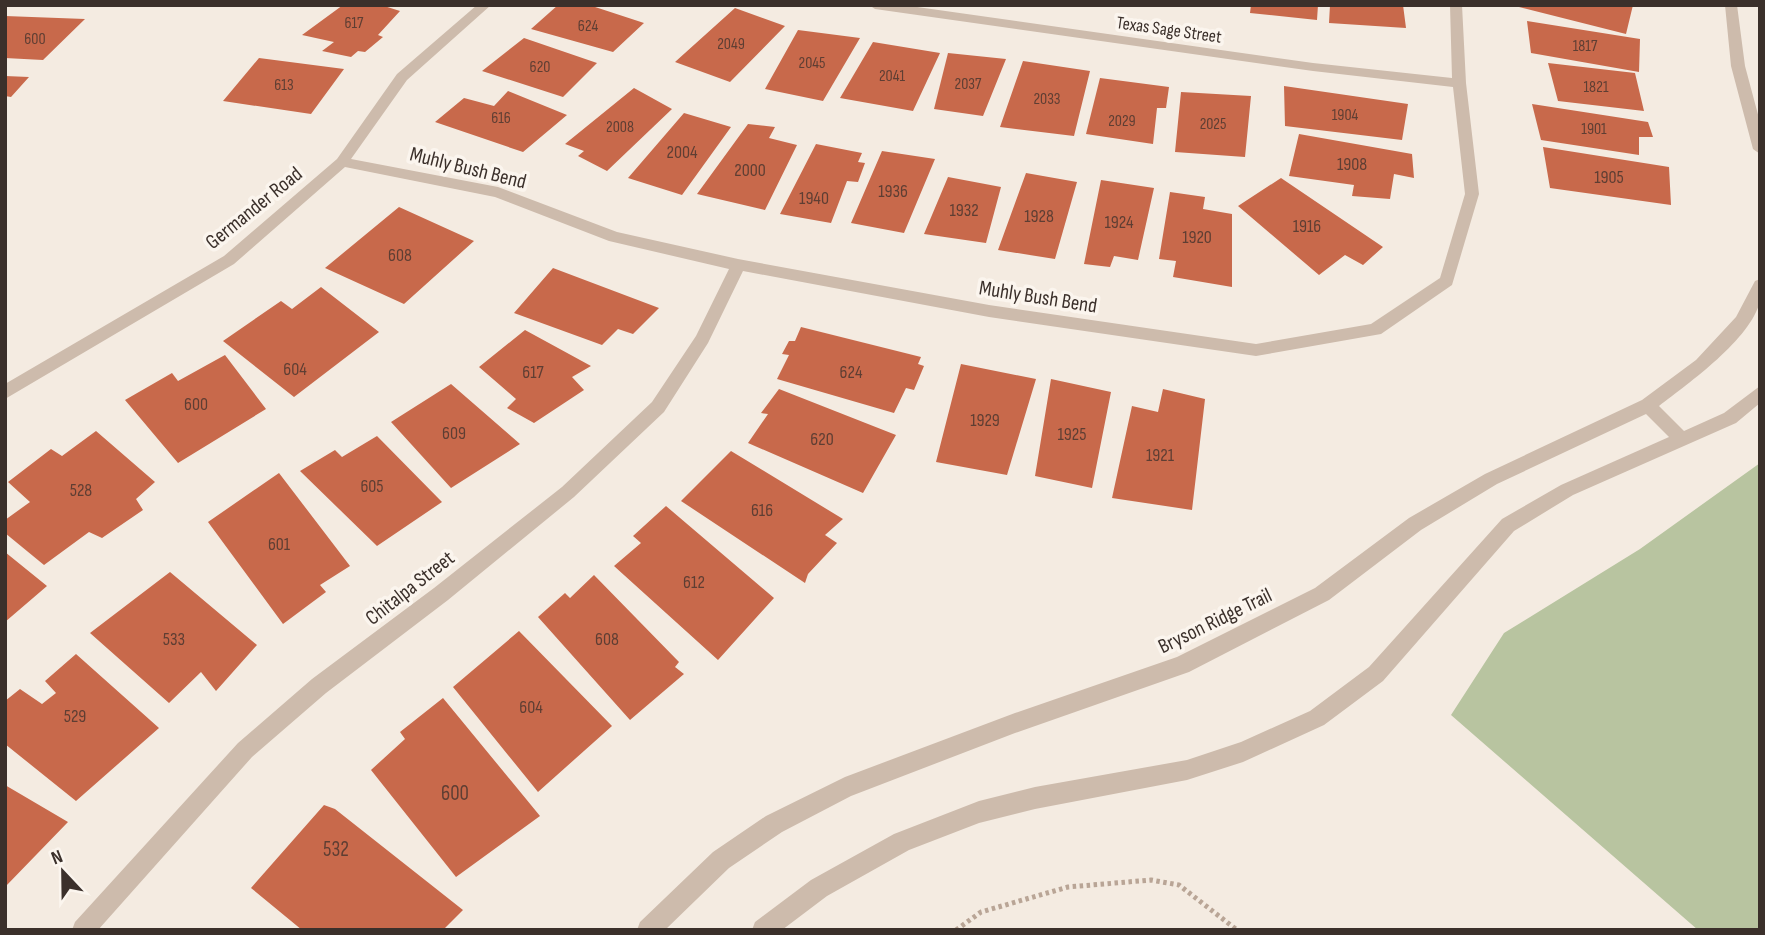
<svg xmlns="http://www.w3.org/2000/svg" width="1765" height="935" font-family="'Sofia Sans Condensed',sans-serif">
<rect width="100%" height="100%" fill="#f4ebe1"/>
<path fill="#b8c4a0" d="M1760,463v467h-62l-247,-215 53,-82 136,-84z"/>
<path fill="#c8694b" d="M343,5h38l19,6 -22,24 5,2 -18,15 -7,-1 -7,6 -29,-6 12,-9 -32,-7z
M558,5h31l55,18 -31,29 -82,-23z
M1251,5h67l-1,15 -67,-7z
M1330,5h73l3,23 -77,-5z
M1511,5h122l-7,29z
M735,8l50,18 -55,56 -55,-20z
M5,16l80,3 -42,41 -38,-2z
M1527,21l113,18 -1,33 -108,-19z
M798,30l62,8 -37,63 -58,-12z
M524,38l73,25 -34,34 -81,-26z
M873,42l67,11 -27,58 -73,-13z
M948,53l58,6 -23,57 -49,-7z
M259,58l85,11 -33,45 -88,-13z
M1023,61l67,10 -16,65 -74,-9z
M1548,63l87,10 9,38 -86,-10z
M5,76l24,1 -18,20 -6,-1z
M1100,78l69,9 -3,21h-9l-4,36 -67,-10z
M1284,86l124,18 -6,36 -117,-14z
M634,88l38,21 -65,62 -29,-15 6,-5 -19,-7z
M508,91l59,24 -44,37 -88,-30 29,-24 30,8z
M1181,92l70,4 -6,61 -70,-5z
M1532,104l116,18 5,15h-14v18l-98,-15z
M684,113l47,14 -49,68 -54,-17z
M748,124l27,3 -6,11 28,7 -32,65 -68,-16z
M1299,134l113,20 2,24 -20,-4 -4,25 -38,-3 2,-11 -65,-9z
M816,144l46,9 -4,9 7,1 -7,19 -11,-1 -16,42 -51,-9z
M1543,147l126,20 2,38 -121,-17z
M882,151l53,8 -31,74 -53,-10z
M1026,173l51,9 -22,77 -57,-9z
M948,177l53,10 -15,56 -62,-9z
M1281,178l102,69 -20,18 -18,-10 -26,20 -81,-69z
M1101,180l53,8 -16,72 -24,-4 -4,11 -26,-3z
M1170,192l35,5 -2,12 29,5v73l-59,-10 3,-16 -17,-2z
M399,207l75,34 -70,63 -79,-36z
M553,268l106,40 -26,26 -15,-5 -16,16 -88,-32z
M321,287l58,45 -85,65 -71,-56 58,-40 11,8z
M801,327l120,30 -3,7 6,2 -10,24 -8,-2 -12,25 -117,-34 12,-24 -7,-1 7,-13h6z
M525,330l66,36 -19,11 12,13 -50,33 -27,-15 9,-9 -37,-32z
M225,355l41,54 -88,54 -53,-63 47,-27 6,8z
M961,364l75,15 -29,96 -71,-13z
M1051,379l60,13 -19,96 -57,-12z
M451,384l69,60 -69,44 -60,-66z
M779,389l117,46 -33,58 -115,-50 20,-29 -7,-1z
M1163,389l42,10 -13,111 -80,-12 20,-92 26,6z
M96,431l59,51 -19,17 7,11 -41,28 -13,-6 -45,33 -39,-32v-13l25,-18 -22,-20 43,-33 11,7z
M377,436l65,66 -65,44 -77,-75 35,-21 7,7z
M731,451l112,68 -18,16 12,8 -29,31 -3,9 -124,-82z
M279,473l71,93 -30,19 6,7 -43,32 -75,-102z
M666,506l108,92 -56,62 -104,-94 27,-23 -8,-7z
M5,552l42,34 -42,36z
M170,572l87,73 -41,46 -15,-19 -32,31 -79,-70z
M594,575l85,87 -4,5 9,7 -54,46 -92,-103 27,-24 5,5z
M519,631l93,95 -74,66 -85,-105z
M76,654l83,74 -83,73 -71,-57v-43l15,-12 22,15 14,-11 -11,-12z
M443,698l97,118 -84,61 -85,-107 34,-31 -5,-7z
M5,785l63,37 -63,65z
M324,805l11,4 128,101 -20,20h-141l-51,-42z"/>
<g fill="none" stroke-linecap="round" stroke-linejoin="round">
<path stroke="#b9a596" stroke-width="5" stroke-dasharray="3.5 3.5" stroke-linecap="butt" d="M956,930l25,-18 87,-25 83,-7 28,5 58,45"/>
<path fill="#cdbbac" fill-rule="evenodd" d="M477,5h14l-84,75 -56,79 147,28 119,45 121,27 251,46 267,39 115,-20 69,-46 25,-84 -12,-107 -140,-16 -438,-62 -6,-4h34l410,58 139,15 -2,-73h12l4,78 13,111 -27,91 -71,49 -125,22 -267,-39 -246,-46 -35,72 -44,69 -90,85 -126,103 -122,93 -74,64 -154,173h-26l3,-8 163,-179 74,-64 122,-91 128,-101 90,-85 44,-66 33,-67 -120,-28 -114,-44 -150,-30 -111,97 -229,135v-15l219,-128 113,-97 60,-85z
M1725,5h12l8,61 15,56v32l-7,-5 -22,-83z
M1760,279c0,7 1,16 0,22 -9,38 -71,82 -101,105l25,25 40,-18 36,-27v17l-24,20 -163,72 -59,36 -131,150 -59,44 -81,37 -56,18 -152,29 -56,14 -70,27 -82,46 -45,34h-30l3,-8 56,-42 83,-46 85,-33 56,-14 152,-27 54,-18 69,-31 59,-44 133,-148 59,-34 108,-48 -23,-23 -149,70 -76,46 -92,70 -140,72 -174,61 -164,63 -69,36 -53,36 -64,62h-28l3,-8 73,-70 53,-36 79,-39 170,-64 162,-56 138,-69 94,-70 76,-44 157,-74 54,-40 40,-43 19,-36z"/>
</g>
<g text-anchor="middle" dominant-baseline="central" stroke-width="7" stroke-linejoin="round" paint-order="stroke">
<g font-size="16" fill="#5e3e33">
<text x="354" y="23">617</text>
<text x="588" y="26">624</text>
<text x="35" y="39">600</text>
<text x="731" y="44">2049</text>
<text x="1585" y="46">1817</text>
<text x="812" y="63">2045</text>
<text x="540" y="67">620</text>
<text x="892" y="76">2041</text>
<text x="968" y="84">2037</text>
<text x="284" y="85">613</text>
<text x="1596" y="87">1821</text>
<text x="1047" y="99">2033</text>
<text x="1345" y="115">1904</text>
<text x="501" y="118">616</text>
<text x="1122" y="121">2029</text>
<text x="1213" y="124">2025</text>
<text x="620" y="127">2008</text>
<text x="1594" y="129">1901</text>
</g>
<g font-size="18" fill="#3b302b" stroke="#fbf5ee">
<text transform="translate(1169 30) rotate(8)">Texas Sage Street</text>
</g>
<g font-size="18" fill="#5e3e33">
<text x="682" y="152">2004</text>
<text x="1352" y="164">1908</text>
<text x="750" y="170">2000</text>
<text x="1609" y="177">1905</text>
<text x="893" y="191">1936</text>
<text x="814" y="198">1940</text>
<text x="964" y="210">1932</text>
<text x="1039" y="216">1928</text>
<text x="1119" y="222">1924</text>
<text x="1307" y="226">1916</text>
<text x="1197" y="237">1920</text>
<text x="400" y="255">608</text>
<text x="295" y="369">604</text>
<text x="533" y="372">617</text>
<text x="851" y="372">624</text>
<text x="196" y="404">600</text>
<text x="985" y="420">1929</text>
<text x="454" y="433">609</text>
<text x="1072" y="434">1925</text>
<text x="822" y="439">620</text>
<text x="1160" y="455">1921</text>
<text x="372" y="486">605</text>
<text x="81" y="490">528</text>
<text x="762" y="510">616</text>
<text x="279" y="544">601</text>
<text x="694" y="582">612</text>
<text x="174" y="639">533</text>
<text x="607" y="639">608</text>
<text x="531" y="707">604</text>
<text x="75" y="716">529</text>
</g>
<g font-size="21" fill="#3b302b" stroke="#fbf5ee">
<text transform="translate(468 168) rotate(14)">Muhly Bush Bend</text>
<text transform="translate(254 208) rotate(-39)">Germander Road</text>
<text transform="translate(1038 297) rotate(9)">Muhly Bush Bend</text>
<text transform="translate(410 588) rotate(-38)">Chitalpa Street</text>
<text transform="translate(1215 621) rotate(-26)">Bryson Ridge Trail</text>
</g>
<g font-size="21" fill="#5e3e33">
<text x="455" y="793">600</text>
<text x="336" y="849">532</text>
</g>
</g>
<rect width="1765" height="935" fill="none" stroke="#3b302b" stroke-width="14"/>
<g transform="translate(63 872) rotate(338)" stroke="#fbf5ee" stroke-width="5" paint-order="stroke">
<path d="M0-5L12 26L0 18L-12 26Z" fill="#3b302b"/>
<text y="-10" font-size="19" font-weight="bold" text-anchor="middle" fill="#3b302b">N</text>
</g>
</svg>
